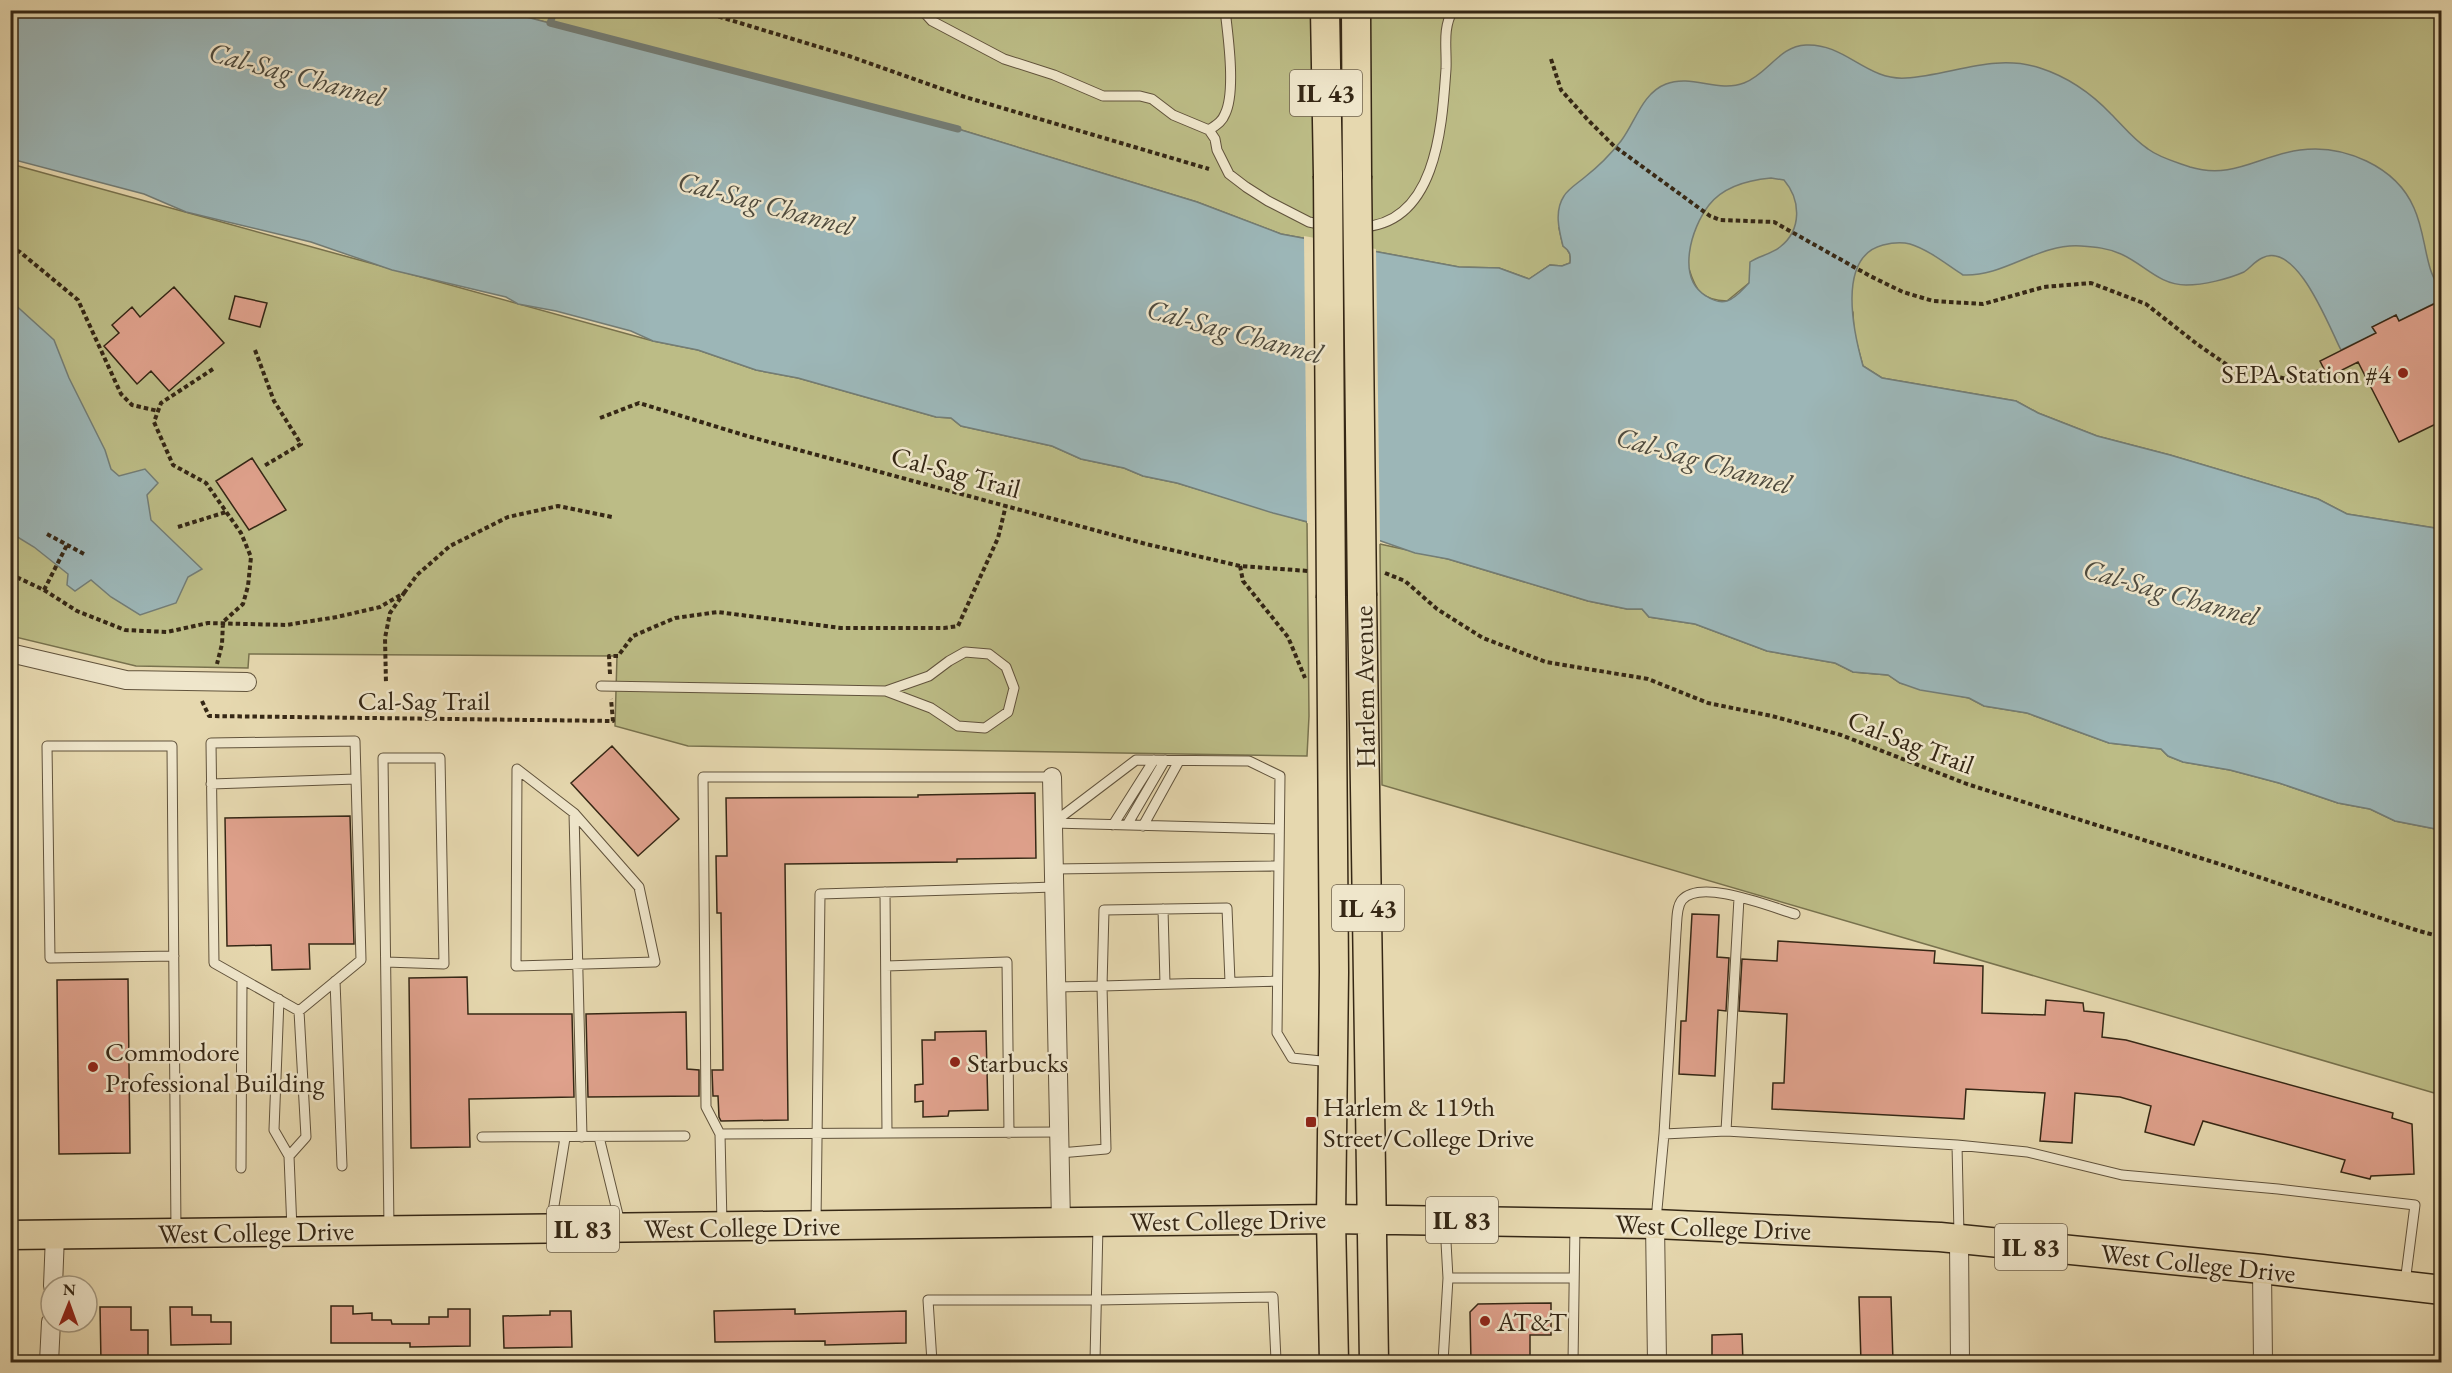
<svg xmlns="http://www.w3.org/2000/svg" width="2452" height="1373" font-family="'EB Garamond',serif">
<rect width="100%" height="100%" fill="#e6d8af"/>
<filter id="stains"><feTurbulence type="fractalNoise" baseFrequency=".00333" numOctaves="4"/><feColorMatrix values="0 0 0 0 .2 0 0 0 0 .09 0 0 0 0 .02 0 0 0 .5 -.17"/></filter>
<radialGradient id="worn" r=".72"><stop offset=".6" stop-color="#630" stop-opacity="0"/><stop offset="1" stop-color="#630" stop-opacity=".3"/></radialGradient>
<path fill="#bcbc86" stroke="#78724e" stroke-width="1.5" d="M503,11h1938v518l-94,-15 -29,-15 -148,-44 -73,-19 -59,-23 -22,-12 -134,-23 -19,-12 -9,-33 -1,-21 -104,-29 -22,18c-26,-1 -31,-10 -38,-32l-130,-41 4,18c7,5 8,9 7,17l-8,3 -12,-1 -21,14 -30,-11 -40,-1 -178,-33 -84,-32 -239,-73z
M11,164l642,177 45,9 58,20 42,8 138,39 15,1 10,8 91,20 29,13 43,9 19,8 34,7 130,39 2,194 -2,40 -619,-10 -73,-20 2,-70 -368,-2 -1,14 -112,-2 -125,-30z
M1380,544l68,15 140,42 39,8h15l7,8 46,7 72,27 68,12 18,9 35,3 12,8 69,15 15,8 43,7 82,30 52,6 7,7 15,6 47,8 49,13 59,20 32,6 25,12 46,9v265l-1059,-310z"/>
<path fill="#9cb6b7" stroke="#737d76" stroke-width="1.5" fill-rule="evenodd" d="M10,11h493l455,118 239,73 84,32 178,33 40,1 30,11 21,-14 12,1 8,-3c1,-8 0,-12 -7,-17 -4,-16 -9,-35 1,-50 4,-7 14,-13 21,-19 14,-11 25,-22 36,-36 14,-18 21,-48 45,-57 26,-10 52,9 78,-1 24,-9 35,-37 62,-38 39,-2 61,36 100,33 46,-3 88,-25 134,-10 28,9 51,25 71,46 12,12 23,26 37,35 12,9 28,13 42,18 43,13 70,-12 110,-17 43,-6 96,16 114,58 9,20 10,40 16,60 3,11 11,21 11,32l-42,21 -3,-6 -23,12 3,6 -35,17c-12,-23 -44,-110 -79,-92 -7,3 -12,10 -18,14 -16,7 -40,13 -58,13 -27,0 -42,-21 -65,-31 -13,-6 -26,-7 -40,-8 -43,-3 -76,31 -118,29 -17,-11 -34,-25 -53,-31 -8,-2 -19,-1 -27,1 -47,12 -29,89 -20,121l19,12 134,23 22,12 59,23 73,19 148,44 29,15 94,15v301l-46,-9 -25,-12 -32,-6 -59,-20 -49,-13 -47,-8 -15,-6 -7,-7 -52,-6 -82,-30 -43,-7 -15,-8 -49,-8 -20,-7 -12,-8 -35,-3 -18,-9 -68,-12 -72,-27 -46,-7 -7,-8h-15l-39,-8 -140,-42 -33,-6 -37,-13 -105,-27 -96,-30 -34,-7 -19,-8 -43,-9 -29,-13 -91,-20 -10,-8 -15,-1 -138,-39 -42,-8 -58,-20 -45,-9 -22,-10 -75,-20 -38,-7 -12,-7 -114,-27 -81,-28 -125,-30 -42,-18 -133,-35zM1771,178l13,2c17,20 18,50 -4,67 -9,7 -21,9 -30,15l-1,21c-6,6 -13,15 -22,18 -7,2 -15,-1 -21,-5 -30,-18 -15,-68 3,-91 14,-18 40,-25 62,-27z
M11,301l43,39 15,38 36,72 6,19 8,7 26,-7 13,14 -11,12 4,25 51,49 -14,8 -12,26 -36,12 -29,-18 -20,-17 -16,11 -8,-6 1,-11 -34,-27 -23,-14z"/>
<path fill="#e6d8af" d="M1304,236l72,13 4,295 -73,-21z"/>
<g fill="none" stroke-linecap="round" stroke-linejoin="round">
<path stroke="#737d76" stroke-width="7" d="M555,10l-5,13 408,106"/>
</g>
<path fill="#dfa18c" stroke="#352715" stroke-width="1.5" d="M174,287l50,56 -55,48 -18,-20 -14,13 -33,-38 15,-13 -7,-8 20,-18 8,10z
M235,296l32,7 -7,24 -31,-8z
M2442,300v20l-7,3 7,14v84l-43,21 -41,-80 -30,15 -8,-16 56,-28 -4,-6 24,-12 3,6z
M252,458l34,52 -37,20 -33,-49z
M612,746l67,73 -41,37 -67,-73z
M1035,793l1,65 -79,1v3l-172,2 3,256 -67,1 -2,-4 -1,-21h-5l-1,-26h11l-2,-157h-4l-1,-57h11l-1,-58 192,-1v-2z
M350,816l4,128h-45l1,25 -38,1 -1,-25 -44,1 -2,-128z
M1692,914l27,1 -2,42 12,1 -3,53 -8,-1 -3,66 -36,-2 2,-53h5z
M1778,941l157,10 -1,12 49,3 -1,47 63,2 1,-15 37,3 1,8 20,2 -2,24 24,3 267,73 -1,5 20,6 2,50 -43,2 -1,3 -29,-7 4,-12 -142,-39 -9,24 -49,-13 6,-26 -31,-9 -45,-4 -3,50 -32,-2 5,-48 -79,-4 -2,30 -192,-10 1,-26h11l3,-69 -48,-3 3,-52 35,2z
M467,977l1,37h104l2,83 -105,2 1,48 -59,1 -2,-170z
M128,979l2,174 -71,1 -2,-174z
M686,1012l1,57 12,1v26l-111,1 -2,-83z
M986,1031l2,79 -39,1 -1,5 -25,1v-16l-8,1v-17l8,-1 -1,-44h13v-8z
M1859,1297h32l2,65h-32z
M1551,1303v32h-21v27h-59l-1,-50 8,-8z
M331,1306h22v8l19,-1v7h19l1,4h37v-7h19v-8h22v37l-60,1v-4h-79z
M100,1307h31v23h17v32h-47z
M170,1307h22v8h19v7h20v22l-60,1z
M795,1309v5l111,-3v32l-81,2v-4l-110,1 -1,-31z
M550,1311h21l1,36 -68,1 -1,-32 47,-1z
M1742,1334l1,28h-31v-27z"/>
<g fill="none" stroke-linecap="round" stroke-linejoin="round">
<g stroke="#61533c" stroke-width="11">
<path id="lane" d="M922,10l10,11 72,38 50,16 49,21h37l12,3 21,16 36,15 6,9 2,11 12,24 17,13 22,14 41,21 15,3
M1209,130c7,-5 13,-8 16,-16 11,-22 3,-79 0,-104
M1361,227c76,-3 81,-102 85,-158 1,-21 -4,-40 7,-59
M601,686l285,5 45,17 27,18 27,2 23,-16 6,-24 -8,-21 -17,-13 -24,-2 -16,9 -20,15 -43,15
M355,741l6,219 -62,51 -85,-48 -3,-220z
M211,784l145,-5
M574,813l65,74 16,75 -139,4 1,-197 57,44 8,324
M1053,823l83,-63 113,1 31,15 -3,257 15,25 39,4
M1053,823l226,6
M1113,825l41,-65
M1127,825l38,-65
M1143,826l36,-65
M1054,869l225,-3
M1163,909l2,75
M174,956l-124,2 -3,-212h125l4,485
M386,962l58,2 -4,-206h-57l6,470
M886,966l121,-4 2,171
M335,981l7,185
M1230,982l-3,-74 -123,2 -2,76 175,-5
M1057,987l45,-1 4,163 -46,4
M279,999l-5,131 15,26
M1726,1131l13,-233
M887,1133l173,-1
M720,1134l167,-1 -2,-241
M1664,1134l12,-202c1,-9 0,-25 6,-32 19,-22 89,7 113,14
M482,1137l203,-1
M599,1137l21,86
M1957,1145l70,7 95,23 156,14 137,16 -10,78
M241,1168l1,-189
M1656,1220l8,-86 62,-3 231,14 2,90
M816,1223l4,-329 234,-7
M551,1224l14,-86
M722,1224l-2,-90 -14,-27 -3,-330h349
M1098,1225l-3,136 181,-1v2
M292,1230l-3,-74 17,-19 -7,-126
M1448,1278h126
M932,1361h163
M932,1362l-4,-62h169l176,-3 3,63
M1443,1362l5,-84 -3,-54
M1573,1362l2,-137"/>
</g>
<g stroke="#61533c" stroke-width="20">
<path id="street" d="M10,653l116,27 121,2
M1052,777l9,446
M1655,1224l2,138
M1959,1240l1,122
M2262,1269l1,93
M53,1286l2,-51
M49,1362l2,-40"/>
</g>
<g stroke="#352715" stroke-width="31">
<path id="primary" d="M1325,10l3,166
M1356,10l1,166
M1362,596l12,766
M1331,598l3,374 -3,247 3,143
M10,1235l1321,-16 324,5 285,13 322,32 180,21"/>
</g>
<path stroke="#352715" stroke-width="4" stroke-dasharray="4.5 3" stroke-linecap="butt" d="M697,10l152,46 116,41 244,72
M1551,59l10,31 27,30 26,26 96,70 10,4 54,2 96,54 33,16 30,9 50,3 61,-17 47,-4 55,21 51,40 36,25 55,10 36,-9
M10,247l10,5 58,48 43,94 11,11 26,6
M255,350l19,51 27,43 -37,22
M213,369l-52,34 -7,19 19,43 33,18 35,50 10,24 -3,29 -5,18 -20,18 -1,22 -5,20
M600,418l39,-15 108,33 399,108 94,22 68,5
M178,527l48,-15
M47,534l37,20
M1240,566l3,15 45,56 17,41
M1385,573l20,8 32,28 46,29 63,24 102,17 60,24 64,13 69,19 126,49 265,84 187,63 23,6
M10,574l34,16 33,21 48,19 42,2 41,-9 78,2 51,-8 43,-10 24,-14 -14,20 -5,25 1,46
M44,590l23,-45
M404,593l13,-18 33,-29 58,-29 50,-11 54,11
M610,674l-1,-18h9l15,-20 42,-18 43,-6 123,16h103l14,-2 40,-88 8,-33
M202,701l7,15 404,5 -2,-22"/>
<use href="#lane" stroke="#efe6cb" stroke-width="9"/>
<use href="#street" stroke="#efe6cb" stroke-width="18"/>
<use href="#primary" stroke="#e6d8af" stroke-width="28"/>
<g stroke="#352715" stroke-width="31" stroke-linecap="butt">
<path id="primary-bridge" d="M1328,176l3,422
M1357,176l5,420"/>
</g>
<use href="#primary-bridge" stroke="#e6d8af" stroke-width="28"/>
</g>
<g fill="#8f2418" stroke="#efe6cb" stroke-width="2">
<circle cx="2403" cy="373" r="6"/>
<circle cx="955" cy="1062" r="6"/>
<circle cx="93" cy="1067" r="6"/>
<rect x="1305" y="1116" width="12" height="12" rx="3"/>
<circle cx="1485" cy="1321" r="6"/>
</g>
<g text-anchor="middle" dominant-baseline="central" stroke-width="5" stroke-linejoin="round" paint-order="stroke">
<g fill="#efe6cb" stroke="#6d604c" stroke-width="1.5">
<rect x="1290" y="70" width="72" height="46" rx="4.5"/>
<rect x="1332" y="885" width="72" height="46" rx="4.5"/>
<rect x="1426" y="1197" width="72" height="46" rx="4.5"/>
<rect x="547" y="1206" width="72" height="46" rx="4.5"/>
<rect x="1995" y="1224" width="72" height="46" rx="4.5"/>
</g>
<g font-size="26" font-weight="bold" fill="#352715">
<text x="1326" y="93">IL 43</text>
<text x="1368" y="908">IL 43</text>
<text x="1462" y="1220">IL 83</text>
<text x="583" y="1229">IL 83</text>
<text x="2031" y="1247">IL 83</text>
</g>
<g font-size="27" fill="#352715" stroke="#efe6cb" text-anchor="start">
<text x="2391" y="373" text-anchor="end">SEPA Station #4</text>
<text x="105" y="1051">Commodore<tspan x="105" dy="31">Professional Building</tspan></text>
<text x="967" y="1062">Starbucks</text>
<text x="1323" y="1106">Harlem &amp; 119th<tspan x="1323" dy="31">Street/College Drive</tspan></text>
<text x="1497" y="1321">AT&amp;T</text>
</g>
<g font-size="27" fill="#352715" stroke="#efe6cb">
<text transform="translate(956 472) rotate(15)">Cal-Sag Trail</text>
<text transform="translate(1364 687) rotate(-91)">Harlem Avenue</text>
<text x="424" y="700">Cal-Sag Trail</text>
<text transform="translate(1911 742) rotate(21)">Cal-Sag Trail</text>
<text transform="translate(1228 1220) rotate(-1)">West College Drive</text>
<text transform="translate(742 1227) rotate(-1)">West College Drive</text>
<text transform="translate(1713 1227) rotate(2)">West College Drive</text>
<text transform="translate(256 1232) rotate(-1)">West College Drive</text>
<text transform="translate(2198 1263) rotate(6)">West College Drive</text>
</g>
<g font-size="28" font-style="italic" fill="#4f4b3e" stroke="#efe6cb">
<text transform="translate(297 74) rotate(15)">Cal-Sag Channel</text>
<text transform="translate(766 203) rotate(15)">Cal-Sag Channel</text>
<text transform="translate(1235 331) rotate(15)">Cal-Sag Channel</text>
<text transform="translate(1704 460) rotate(16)">Cal-Sag Channel</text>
<text transform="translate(2171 592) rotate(16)">Cal-Sag Channel</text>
</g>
</g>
<rect width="2452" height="1373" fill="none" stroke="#e6d8af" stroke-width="36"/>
<rect x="12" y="12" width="2428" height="1349" fill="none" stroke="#352715" stroke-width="3"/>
<rect x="18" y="18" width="2416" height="1337" fill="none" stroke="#352715" stroke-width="1.5"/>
<g transform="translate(69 1304) rotate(1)"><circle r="28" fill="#efe6cb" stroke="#a59a82" stroke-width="1.5"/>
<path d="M0-4.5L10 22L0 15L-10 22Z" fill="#8f2418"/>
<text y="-9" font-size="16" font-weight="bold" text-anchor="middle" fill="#352715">N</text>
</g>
<rect width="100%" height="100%" filter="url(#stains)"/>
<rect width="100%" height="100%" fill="url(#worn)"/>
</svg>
